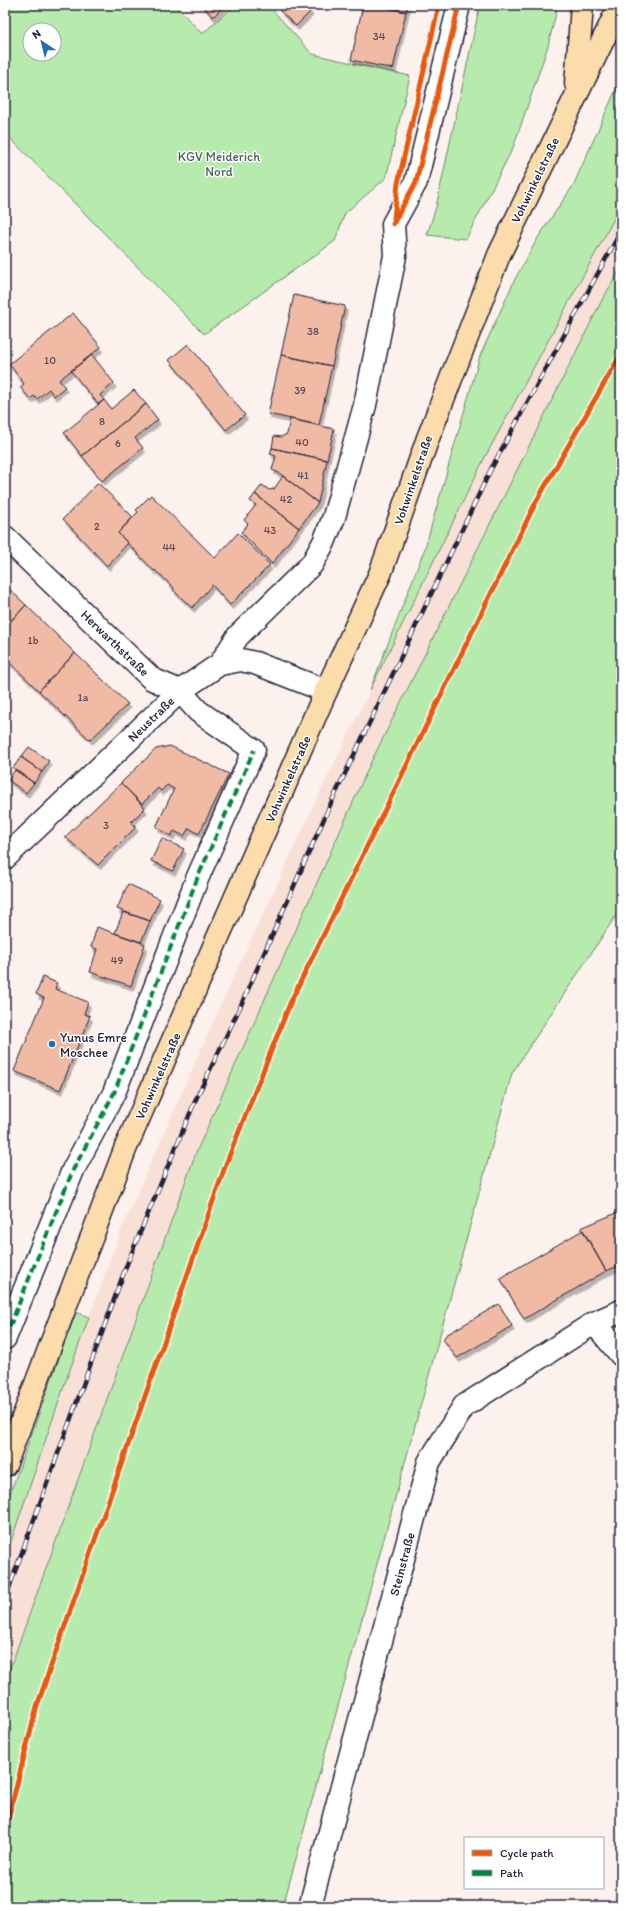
<svg xmlns="http://www.w3.org/2000/svg" width="626" height="1911" font-family="Itim,sans-serif">
<defs>
<filter id="shadow"><feDropShadow dx="2.5" dy="4.5" stdDeviation="0" flood-color="#0004"/></filter>
</defs>
<rect width="100%" height="100%" fill="#fcf1ed"/>
<filter id="ink" filterUnits="userSpaceOnUse"><feTurbulence type="fractalNoise" baseFrequency=".025" numOctaves="2"/><feDisplacementMap in="SourceGraphic" scale="8" xChannelSelector="R" yChannelSelector="G"/><feConvolveMatrix kernelMatrix="1 2 1 2 8 2 1 2 1" color-interpolation-filters="sRGB"/></filter>
<g filter="url(#ink)">
<path fill="#f9e0d7" d="M621,206v62l-19,32 -231,462 -176,393 -190,527v-123l59,-173 57,-156 101,-228 97,-208 165,-335z"/>
<path fill="#b6ebad" stroke="#6c8674" fill-rule="evenodd" d="M5,5h170l27,29 33,-29h33l44,49 98,22 -24,102 -41,35 -10,28 -131,93 -199,-201zM30,30h24v24h-24z
M480,5h78l-10,41 -35,102 -47,91 -39,-4 9,-28z
M621,78v128l-137,253 -114,231 55,-142 55,-192 35,-77 24,-43 34,-50z
M621,268v640l-109,165 -229,833h-278v-224l190,-527 176,-393 231,-462z
M76,1312l13,5 -25,69 -59,173v-52z"/>
<path fill="#f1baa5" stroke="#22223b" filter="url(#shadow)" d="M202,5h23l-12,12z
M286,5h19l6,6 -15,15 -16,-15z
M363,5h13l30,7 -13,57 -42,-9z
M376,5h32l-2,7z
M294,295l51,11 -13,60 -51,-11z
M73,313l28,34 -42,33 6,7 -11,9 -5,-7 -12,10 -3,-3 -4,3 -10,-12 4,-3 -15,-20z
M188,344l57,71 -19,15 -57,-70z
M92,355l22,28 -14,12 4,5 -6,4 -27,-33z
M281,355l51,11 -13,59 -51,-11z
M134,390l12,14 -64,52 -18,-23 40,-33 7,9z
M146,404l12,16 -23,18 8,10 -41,33 -20,-25z
M290,419l44,10 -7,31 -55,-12 2,-12 7,1 6,-3z
M272,448l55,12 -9,43 -39,-30 -7,-3 4,-14 -6,-2z
M283,476l35,27 -19,25 -44,-34 7,-9 7,5 5,-1z
M98,483l35,34 -15,16 10,10 -21,23 -44,-47z
M255,494l44,34 -27,36 -31,-32 7,-8 -4,-4 12,-15 -6,-4z
M151,495l64,63 23,-25 32,32 -40,40 -18,-20 -20,23 -19,-18 1,-2 -19,-18 -1,1 -36,-38 20,-21 -2,-2z
M5,585l21,20 -21,22z
M26,605l49,48 -36,38 -34,-33v-31z
M75,653l53,51 -38,36 -51,-49z
M170,746l59,28 -30,60 -10,-6 -5,8 -10,-5 -3,5 -15,-9 18,-38 -7,-4 -6,6 -3,-3 -16,16 -21,-21 35,-34z
M29,747l20,14 -7,11 -21,-15z
M21,757l21,15 -8,11 -21,-15z
M15,770l19,13 -8,10 -18,-13z
M121,783l24,25 -14,14 5,5 -38,38 -33,-28z
M162,838l22,11 -11,22 -22,-10z
M128,884l32,15 -10,22 -33,-12z
M123,912l27,9 -9,21 -26,-9z
M97,927l48,17 -14,42 -41,-14 7,-23 -6,-2z
M43,977l14,6 -2,6 33,13 -4,12 6,2 -30,74 -46,-19 30,-73 -8,-4z
M621,1211v54l-15,6 -25,-43z
M583,1230l23,41 -82,48 -24,-41z
M499,1304l13,22 -55,32 -14,-19 3,-4z"/>
<g fill="none" stroke-linecap="round" stroke-linejoin="round">
<g stroke="#22223b" stroke-width="25">
<path id="minor" d="M5,537l147,142 28,12 18,20 56,39 -57,129 -83,214 -41,77 -68,168
M220,664l18,-28 74,-72 12,-22 10,-25 31,-112 30,-149 -2,-32 23,-42 43,-177
M5,858l175,-167 40,-27 21,-4 14,3 71,28
M594,1323l27,32
M310,1906l119,-444 35,-56 130,-83 27,-12"/>
</g>
<g stroke="#22223b" stroke-width="25">
<path id="major" d="M576,84l6,-79
M5,1465l121,-318 200,-456 54,-117 48,-136 71,-183 121,-250"/>
</g>
<use href="#minor" stroke="#fff" stroke-width="22"/>
<use href="#major" stroke="#fddcac" stroke-width="22"/>
<g stroke="#22223b" stroke-width="4.5">
<path id="rail" d="M5,1599l122,-335 69,-165 45,-94 90,-202 160,-334 130,-238"/>
</g>
<use href="#rail" stroke="#fff" stroke-width="3" stroke-dasharray="9" stroke-linecap="butt"/>
<path stroke="#00873e" stroke-width="4" stroke-dasharray="8 4" stroke-linecap="butt" d="M5,1338l68,-168 41,-77 83,-214 57,-129"/>
<g stroke="#fff" stroke-width="8">
<path id="cycleway" d="M394,218l4,-35 41,-178
M393,224l23,-42 43,-177
M5,1831l32,-125 189,-542 65,-163 245,-499 85,-148"/>
</g>
<use href="#cycleway" stroke="#e8590c" stroke-width="5"/>
</g>
</g>
<circle fill="#1f6fb2" stroke="#fff" stroke-width="1.5" cx="52" cy="1044" r="4"/>
<g text-anchor="middle" dominant-baseline="central" stroke-width="3" stroke-linejoin="round" paint-order="stroke">
<g font-size="11" fill="#564856">
<text x="379" y="36">34</text>
<text x="313" y="331">38</text>
<text x="50" y="360">10</text>
<text x="300" y="390">39</text>
<text x="102" y="421">8</text>
<text x="302" y="442">40</text>
<text x="118" y="443">6</text>
<text x="303" y="475">41</text>
<text x="286" y="499">42</text>
<text x="97" y="526">2</text>
<text x="270" y="530">43</text>
<text x="169" y="547">44</text>
<text x="33" y="640">1b</text>
<text x="83" y="697">1a</text>
<text x="106" y="825">3</text>
<text x="117" y="960">49</text>
</g>
<g font-size="13" fill="#4e5e5d" stroke="#fff">
<text x="219" y="156">KGV Meiderich<tspan x="219" dy="15">Nord</tspan></text>
</g>
<g font-size="13" fill="#22223b" stroke="#fff">
<text transform="translate(535 180) rotate(-64)">Vohwinkelstraße</text>
<text transform="translate(413 480) rotate(-71)">Vohwinkelstraße</text>
<text transform="translate(115 643) rotate(44)">Herwarthstraße</text>
<text transform="translate(151 719) rotate(-44)">Neustraße</text>
<text transform="translate(288 779) rotate(-66)">Vohwinkelstraße</text>
<text transform="translate(158 1076) rotate(-66)">Vohwinkelstraße</text>
<text transform="translate(402 1564) rotate(-75)">Steinstraße</text>
</g>
<g font-size="13" fill="#22223b" stroke="#fff" text-anchor="start">
<text x="60" y="1037">Yunus Emre<tspan x="60" dy="15">Moschee</tspan></text>
</g>
</g>
<rect width="626" height="1911" fill="none" stroke="#fff" stroke-width="20"/>
<rect x="10" y="10" width="606" height="1891" fill="none" stroke="#22223b" stroke-width="1.5" filter="url(#ink)"/>
<rect x="464" y="1837" width="140" height="52" fill="#ffffff" stroke="#a7a7b1"/>
<rect x="472" y="1850" width="20" height="6" fill="#e8590c" stroke="#a7a7b1"/>
<text x="500" y="1857" font-size="12" fill="#22223b">Cycle path</text>
<rect x="472" y="1870" width="20" height="6" fill="#00873e" stroke="#a7a7b1"/>
<text x="500" y="1877" font-size="12" fill="#22223b">Path</text>
<g transform="translate(42 42) rotate(325)"><circle r="19" fill="#ffffff" stroke="#a7a7b1"/>
<path d="M0-3L7 15L0 10L-7 15Z" fill="#1f6fb2"/>
<text y="-6" font-size="11" font-weight="bold" text-anchor="middle" fill="#22223b">N</text>
</g>
</svg>
